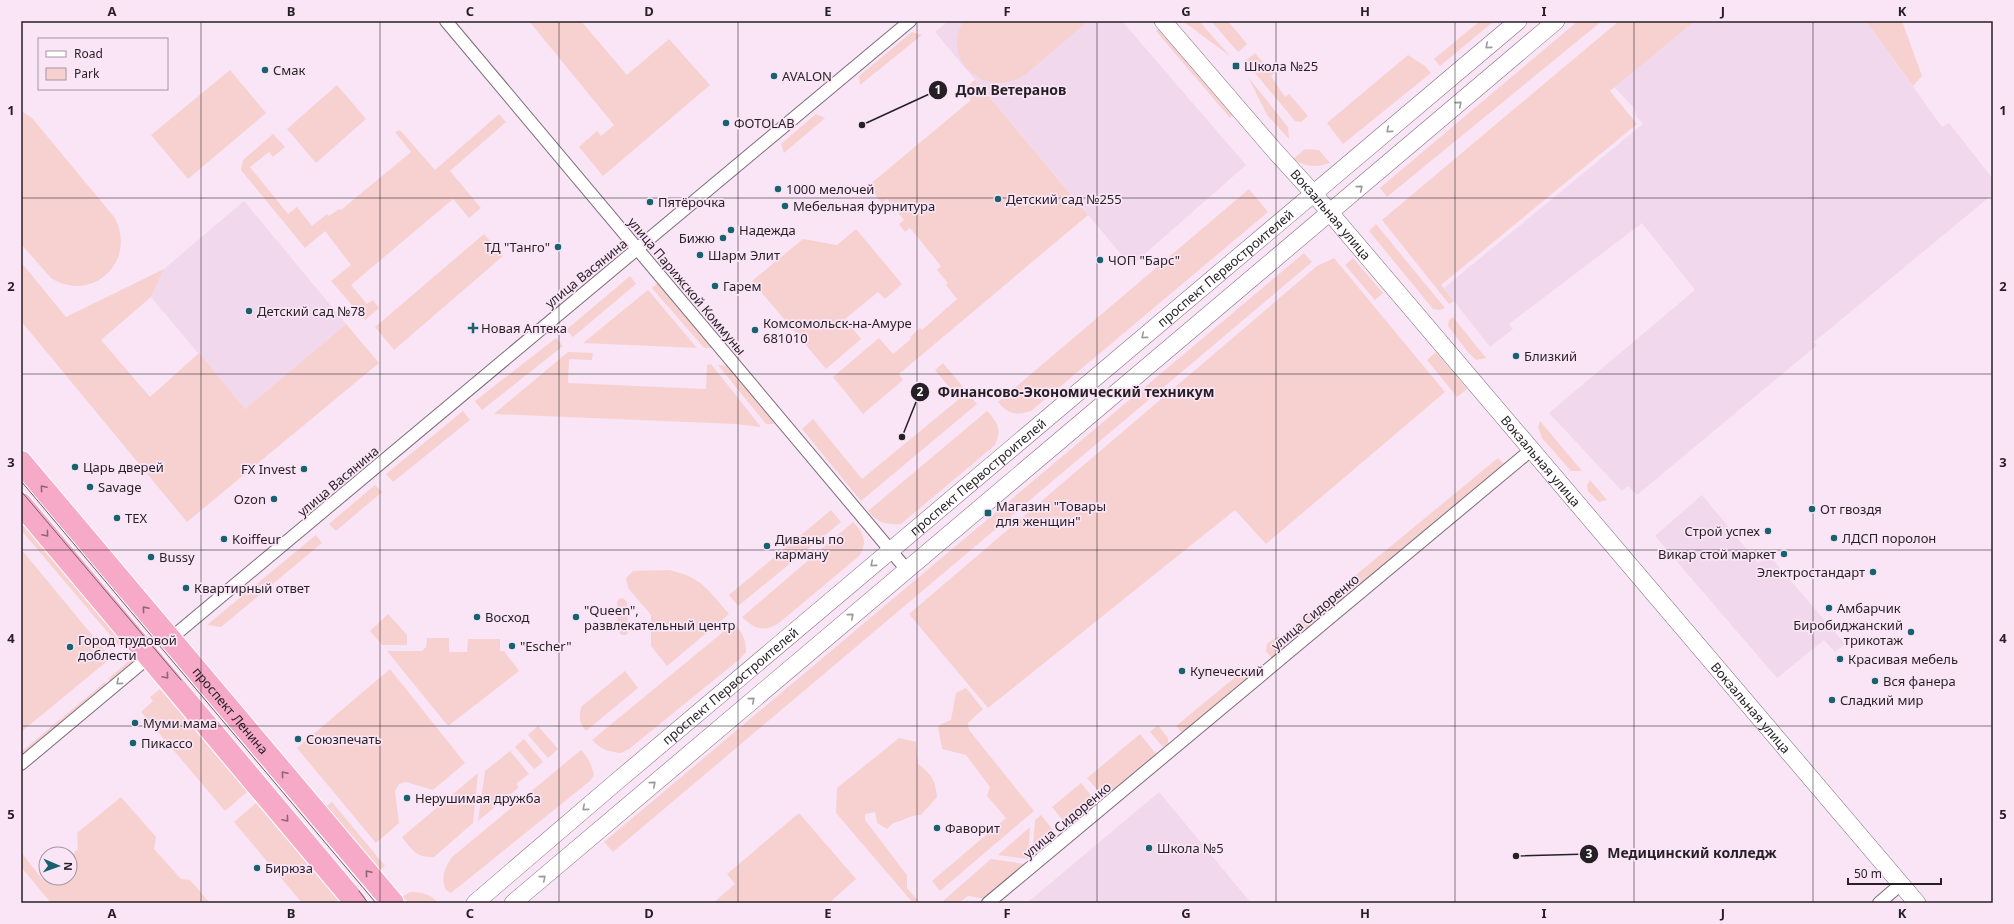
<svg xmlns="http://www.w3.org/2000/svg" width="2014" height="924" font-family="'Noto Sans',sans-serif">
<rect width="100%" height="100%" fill="#f9e5f5"/>
<path fill="#f1d8ed" d="M948,21h174l124,144 -115,101 -196,-234z
M1695,21h171l76,106 7,-4 44,56v15l-179,148 3,3 -180,150 -9,-9 -6,5 -73,-78 146,-123 -53,-67 -133,101 4,5 -23,18 -46,-59 199,-164 -7,-8 -2,-8 -20,-21z
M244,201l102,123 -101,85 -94,-112 13,-28z
M1702,495l56,68 10,-9 77,90 -10,8 -11,-12 -47,38 -122,-142z
M1159,792l92,111h-224z"/>
<path fill="#f7d1d0" d="M529,21h52l46,54 42,-36 41,46 -107,91 -24,-29 18,-16 4,5 13,-11z
M963,21h125l-62,53c-38,26 -86,-11 -63,-53z
M1185,21h14l31,35 -46,-34z
M1211,21h17l19,23 -9,8z
M1480,21l13,1 -53,44 -6,-7z
M1578,21h24l-215,176 -7,-9z
M1619,21h76l-85,70 27,33 -196,161 13,16 -5,3 -67,-84z
M1866,21h36l20,55 -9,10z
M1161,27l72,87 -3,4 -74,-87z
M912,32l10,3 -62,50 -1,-9z
M1255,53l11,13 1,-1 4,4 4,-4 3,4 -7,7 14,21 4,-3 19,22 -7,6 -6,-1 -50,-60z
M1408,55l17,11 6,7 -88,71 -16,-21z
M230,70l36,43 -78,66 -37,-44z
M1248,77l40,50 1,12 -22,-24z
M975,80l113,135 -189,159 4,6 -40,34 -30,-37 46,-39 14,16 18,-15 -1,-2 10,-9 2,2 35,-31 -11,-14 2,-2 -11,-13 4,-4 -31,-38 -5,4 -6,-8 5,-4 -17,-21 -5,4 -14,-17 103,-86 -8,-10z
M337,85l29,34 -50,44 -29,-34z
M21,111l11,7 83,100c22,43 -22,86 -64,60l-30,-34z
M499,114l7,8 -56,49 31,37 -12,10 -16,-19 -102,86 16,19 6,-4 6,8 -14,12 -34,-39 20,-16 -26,-34 -20,17 -64,-78 2,-10 30,-26 12,13 -12,10 -4,-5 -19,15 38,47 9,-7 15,19 15,-12 2,2 10,-7 2,1 70,-58 -16,-20 5,-2 35,40z
M816,114l9,4 -41,35 -3,-9z
M1305,149l14,1 11,13c-14,5 -25,4 -37,-4z
M1249,189l19,23 -237,199c-15,5 -23,3 -33,-9z
M1376,224l69,84 -5,2 -7,-1 -64,-78z
M856,229l46,55 -17,15 -7,-7 -33,27 16,20 -35,30 -74,-88 51,-42 34,6z
M484,234l19,22 -109,94 -19,-23z
M1304,253l8,9 -699,590 -9,-10z
M1334,258l111,134 -179,152 -31,-34 -247,198 -79,-94 408,-348z
M1353,258l30,35 -8,7 -30,-35z
M21,262l45,55 98,-48 -13,28 -50,43 49,57 49,-44 46,56 101,-85 33,39 -192,159 -166,-201z
M630,276l6,8 -63,53 -7,-7z
M659,282l56,66h-11l-52,-60z
M648,290l49,58 -114,-5z
M1453,317l33,41 -10,2 -9,-9 -19,-25 1,-6z
M556,338l7,8 -81,64 -7,-9z
M568,352l25,1 -1,7 -23,-1 -1,24 138,6 1,-24 4,-1 50,63 -25,-3 -242,-10z
M1436,352l31,37 -10,8 -30,-37z
M943,363l34,41 -116,97 -59,-72 11,-10 49,60 97,-80 -24,-29z
M718,365l11,1 46,58h-9z
M463,411l7,9 -77,62 -7,-8z
M987,411c11,12 15,18 8,34l-94,79c-15,1 -23,-1 -33,-13z
M1540,421l42,50h-11l-29,-33 -4,-11z
M1498,458l8,8 -209,174 -8,-10z
M1590,480l17,20 -8,2 -11,-11 -1,-6z
M375,485l7,7 -46,39 -7,-7z
M831,510l10,12 -103,84 -9,-11z
M21,518l106,125 -6,5 -100,-118z
M853,522c11,11 15,21 6,34l-80,67c-16,9 -23,7 -37,-6z
M316,535l6,8 -101,84 -14,-2z
M21,549l90,109 -90,74z
M669,570c33,7 39,20 60,44l-62,52 -16,-20v-31l-23,-27 -2,-10 7,-7z
M623,598l4,4 1,30 -2,3h-4l-4,-4 -1,-29 2,-3z
M388,614l19,21v10h-25l-12,-14z
M734,623c8,9 12,16 12,29l-5,6 -112,91 -8,4c-12,-1 -21,-4 -29,-13z
M1278,636l10,12 -15,12 -7,-9 1,-7z
M427,638h22v14h18l1,-13h32v12h4l15,20 -71,55 -61,-75h35l4,-4z
M131,649l6,10 -2,3 -23,21 -4,-4 22,-19 -4,-6z
M390,669l75,94 -32,27 -27,-8 -7,2 -4,7 4,32 -23,20 -79,-95z
M1245,669l7,9 -69,56 -7,-8z
M625,671l13,17 -52,43c-7,-7 -8,-16 -4,-25z
M105,682l4,5 -88,74v-9z
M966,688l17,21 -15,14 1,7 65,81 -94,80 -8,-10 74,-63 -19,-22 3,-9 -24,-32 -24,-6 -4,-23 13,-6 5,-27z
M160,689l87,103 -22,19 -84,-99 12,-11 -3,-4z
M1158,725l10,13v5l-5,4 -13,-15z
M538,726l20,23 -10,9 -20,-23z
M1140,734l17,21 -47,40 -9,-1 -14,-16z
M899,738l17,4 2,22c14,11 17,15 19,33l-16,18c-11,0 -18,6 -28,8l-6,6 -10,-6 -2,-11 -10,2v6l42,55v13l13,15h-7l-77,-90 1,-25z
M524,739l19,23 -9,7 -19,-22z
M581,750c8,8 10,14 13,25l-4,6 -139,112 -5,-3c-6,-13 -1,-22 6,-33z
M510,751l19,23 -12,9 1,5 -40,33 7,-50z
M478,773l-5,50 -39,34c-17,1 -22,-7 -32,-20z
M1081,783l13,16v9l-24,21 -18,-22z
M121,797l35,40 -2,12 27,30 9,1 20,23h-159l-30,-36v-15l21,27 4,-3v2h24v-22l8,-7 -1,-16z
M332,802l53,64 -6,5 -54,-64z
M256,803l85,100h-39l-68,-81z
M799,813l57,66 -27,24h-116l22,-19 -8,-10z
M1041,815l18,23 -26,22 -1,-2 3,-38z
M1030,827l-2,32 -30,-4z
M991,859l33,5 2,1 -39,34 -19,-3 -9,7h-14l-2,-2z
M410,892c12,0 21,2 28,11h-28l-8,-6z"/>
<g fill="none" stroke-linecap="round" stroke-linejoin="round">
<g stroke="#7d6c7a" stroke-width="14">
<path id="street" d="M446,21l461,549
M170,639l740,-618
M21,764l128,-107
M988,903l543,-453
M1879,903l22,-19"/>
</g>
<g stroke="#7d6c7a" stroke-width="18">
<g id="secondary">
<path id="s1" d="M1163,21l111,129 40,44 603,709"/>
<path id="s2" d="M475,903l140,-120 903,-762"/>
<path d="M513,903l1043,-882"/>
</g>
</g>
<g stroke="#fff" stroke-width="24">
<g id="highway">
<path id="s3" d="M21,462l372,441"/>
<path d="M21,504l335,399"/>
</g>
</g>
<use href="#street" stroke="#fff" stroke-width="12"/>
<use href="#secondary" stroke="#fff" stroke-width="17"/>
<use href="#highway" stroke="#f7aac7" stroke-width="22"/>
<path stroke="#6c616a" stroke-width="1" d="M21,481l355,422
M21,491l160,189
M359,891l9,12"/>
</g>
<defs><path id="oneway-chevron" d="M-2-3.5L2.5 0L-2 3.5" fill="none" stroke-width="1.6" stroke-linecap="round" stroke-linejoin="round"/></defs>
<g stroke="#9d9a9d">
<use href="#oneway-chevron" transform="translate(1488 46) rotate(140)"/>
<use href="#oneway-chevron" transform="translate(1459 104) rotate(-40)"/>
<use href="#oneway-chevron" transform="translate(1389 130) rotate(140)"/>
<use href="#oneway-chevron" transform="translate(1360 188) rotate(-40)"/>
<use href="#oneway-chevron" transform="translate(1144 336) rotate(140)"/>
<use href="#oneway-chevron" transform="translate(873 564) rotate(140)"/>
<use href="#oneway-chevron" transform="translate(851 616) rotate(-40)"/>
<use href="#oneway-chevron" transform="translate(119 682) rotate(140)"/>
<use href="#oneway-chevron" transform="translate(752 700) rotate(-40)"/>
<use href="#oneway-chevron" transform="translate(653 784) rotate(-40)"/>
<use href="#oneway-chevron" transform="translate(585 808) rotate(139)"/>
<use href="#oneway-chevron" transform="translate(543 878) rotate(-41)"/>
</g>
<g stroke="#8e6476">
<use href="#oneway-chevron" transform="translate(43 488) rotate(-130)"/>
<use href="#oneway-chevron" transform="translate(46 534) rotate(50)"/>
<use href="#oneway-chevron" transform="translate(145 609) rotate(-130)"/>
<use href="#oneway-chevron" transform="translate(166 676) rotate(50)"/>
<use href="#oneway-chevron" transform="translate(284 774) rotate(-130)"/>
<use href="#oneway-chevron" transform="translate(286 819) rotate(50)"/>
<use href="#oneway-chevron" transform="translate(368 873) rotate(-130)"/>
</g>
<path fill="none" stroke="#261f25" stroke-width="1" stroke-opacity="0.55" d="M201,21v882M380,21v882M559,21v882M738,21v882M917,21v882M1097,21v882M1276,21v882M1455,21v882M1634,21v882M1813,21v882M21,198h1972M21,374h1972M21,550h1972M21,726h1972"/>
<g fill="#186270" stroke="#f9e5f5" stroke-width="1.5">
<rect x="1232" y="62" width="8" height="8" rx="2"/>
<circle cx="265" cy="70" r="4"/>
<circle cx="774" cy="76" r="4"/>
<circle cx="726" cy="123" r="4"/>
<circle cx="778" cy="189" r="4"/>
<circle cx="998" cy="199" r="4"/>
<circle cx="650" cy="202" r="4"/>
<circle cx="785" cy="206" r="4"/>
<circle cx="731" cy="230" r="4"/>
<circle cx="723" cy="238" r="4"/>
<circle cx="558" cy="247" r="4"/>
<circle cx="700" cy="255" r="4"/>
<circle cx="1100" cy="260" r="4"/>
<circle cx="715" cy="286" r="4"/>
<circle cx="249" cy="311" r="4"/>
<path d="M471 322h4v4h4v4h-4v4h-4v-4h-4v-4h4z"/>
<circle cx="755" cy="330" r="4"/>
<circle cx="1516" cy="356" r="4"/>
<circle cx="75" cy="467" r="4"/>
<circle cx="304" cy="469" r="4"/>
<circle cx="90" cy="487" r="4"/>
<circle cx="274" cy="499" r="4"/>
<circle cx="1812" cy="509" r="4"/>
<rect x="984" y="509" width="8" height="8" rx="2"/>
<circle cx="117" cy="518" r="4"/>
<circle cx="1768" cy="531" r="4"/>
<circle cx="1834" cy="538" r="4"/>
<circle cx="224" cy="539" r="4"/>
<circle cx="767" cy="546" r="4"/>
<circle cx="1784" cy="554" r="4"/>
<circle cx="151" cy="557" r="4"/>
<circle cx="1873" cy="572" r="4"/>
<circle cx="186" cy="588" r="4"/>
<circle cx="1829" cy="608" r="4"/>
<circle cx="477" cy="617" r="4"/>
<circle cx="576" cy="617" r="4"/>
<circle cx="1911" cy="632" r="4"/>
<circle cx="512" cy="646" r="4"/>
<circle cx="70" cy="647" r="4"/>
<circle cx="1840" cy="659" r="4"/>
<circle cx="1182" cy="671" r="4"/>
<circle cx="1875" cy="681" r="4"/>
<circle cx="1832" cy="700" r="4"/>
<circle cx="135" cy="723" r="4"/>
<circle cx="298" cy="739" r="4"/>
<circle cx="133" cy="743" r="4"/>
<circle cx="407" cy="798" r="4"/>
<circle cx="937" cy="828" r="4"/>
<circle cx="1149" cy="848" r="4"/>
<circle cx="257" cy="868" r="4"/>
</g>
<g text-anchor="middle" dominant-baseline="central" stroke-width="3.5" stroke-linejoin="round" paint-order="stroke">
<g font-size="13" fill="#261f25" stroke="#f9e5f5" text-anchor="start">
<text x="1244" y="66">Школа №25</text>
<text x="273" y="70">Смак</text>
<text x="782" y="76">AVALON</text>
<text x="734" y="123">ФОТОLAB</text>
<text x="786" y="189">1000 мелочей</text>
<text x="1006" y="199">Детский сад №255</text>
<text x="658" y="202">Пятёрочка</text>
<text x="793" y="206">Мебельная фурнитура</text>
<text x="739" y="230">Надежда</text>
<text x="715" y="238" text-anchor="end">Бижю</text>
<text x="550" y="247" text-anchor="end">ТД "Танго"</text>
<text x="708" y="255">Шарм Элит</text>
<text x="1108" y="260">ЧОП "Барс"</text>
<text x="723" y="286">Гарем</text>
<text x="257" y="311">Детский сад №78</text>
<text x="763" y="323">Комсомольск-на-Амуре<tspan x="763" dy="15">681010</tspan></text>
<text x="481" y="328">Новая Аптека</text>
<text x="1524" y="356">Близкий</text>
<text x="83" y="467">Царь дверей</text>
<text x="296" y="469" text-anchor="end">FX Invest</text>
<text x="98" y="487">Savage</text>
<text x="266" y="499" text-anchor="end">Ozon</text>
<text x="996" y="506">Магазин "Товары<tspan x="996" dy="15">для женщин"</tspan></text>
<text x="1820" y="509">От гвоздя</text>
<text x="125" y="518">TEX</text>
<text x="1760" y="531" text-anchor="end">Строй успех</text>
<text x="1842" y="538">ЛДСП поролон</text>
<text x="232" y="539">Koiffeur</text>
<text x="775" y="539">Диваны по<tspan x="775" dy="15">карману</tspan></text>
<text x="1776" y="554" text-anchor="end">Викар стой маркет</text>
<text x="159" y="557">Bussy</text>
<text x="1865" y="572" text-anchor="end">Электростандарт</text>
<text x="194" y="588">Квартирный ответ</text>
<text x="1837" y="608">Амбарчик</text>
<text x="584" y="610">"Queen",<tspan x="584" dy="15">развлекательный центр</tspan></text>
<text x="485" y="617">Восход</text>
<text x="1903" y="625" text-anchor="end">Биробиджанский<tspan x="1903" dy="15">трикотаж</tspan></text>
<text x="78" y="640">Город трудовой<tspan x="78" dy="15">доблести</tspan></text>
<text x="520" y="646">"Escher"</text>
<text x="1848" y="659">Красивая мебель</text>
<text x="1190" y="671">Купеческий</text>
<text x="1883" y="681">Вся фанера</text>
<text x="1840" y="700">Сладкий мир</text>
<text x="143" y="723">Муми мама</text>
<text x="306" y="739">Союзпечать</text>
<text x="141" y="743">Пикассо</text>
<text x="415" y="798">Нерушимая дружба</text>
<text x="945" y="828">Фаворит</text>
<text x="1157" y="848">Школа №5</text>
<text x="265" y="868">Бирюза</text>
</g>
<g font-size="13" fill="#261f25" stroke="#f9e5f5">
<text stroke="none"><textPath href="#s1" startOffset="256">Вокзальная улица</textPath></text>
<text stroke="none"><textPath href="#s2" startOffset="983">проспект Первостроителей</textPath></text>
<text transform="translate(586 273) rotate(-39)">улица Васянина</text>
<text transform="translate(687 286) rotate(50)">улица Парижской Коммуны</text>
<text stroke="none"><textPath href="#s1" startOffset="580">Вокзальная улица</textPath></text>
<text stroke="none"><textPath href="#s2" startOffset="659">проспект Первостроителей</textPath></text>
<text transform="translate(338 481) rotate(-40)">улица Васянина</text>
<text transform="translate(1315 612) rotate(-40)">улица Сидоренко</text>
<text stroke="none"><textPath href="#s2" startOffset="335">проспект Первостроителей</textPath></text>
<text stroke="none"><textPath href="#s1" startOffset="904">Вокзальная улица</textPath></text>
<text stroke="none"><textPath href="#s3" startOffset="325">проспект Ленина</textPath></text>
<text transform="translate(1067 820) rotate(-40)">улица Сидоренко</text>
</g>
</g>
<path fill="none" stroke="#261f25" stroke-width="1.5" d="M862 125L938 90M902 437L920 392M1516 856L1589 854"/>
<g fill="#261f25" stroke="#f9e5f5" stroke-width="1.5">
<circle cx="862" cy="125" r="4"/>
<circle cx="902" cy="437" r="4"/>
<circle cx="1516" cy="856" r="4"/>
<circle cx="938" cy="90" r="10"/>
<circle cx="920" cy="392" r="10"/>
<circle cx="1589" cy="854" r="10"/>
</g>
<g font-size="12" text-anchor="middle" font-weight="bold" fill="#fff">
<text x="938" y="94">1</text>
<text x="920" y="396">2</text>
<text x="1589" y="858">3</text>
</g>
<g font-size="14" text-anchor="middle" font-weight="bold" fill="#261f25" stroke="#f9e5f5" stroke-width="3.5" stroke-linejoin="round" paint-order="stroke">
<text x="1011" y="95">Дом Ветеранов</text>
<text x="1076" y="397">Финансово-Экономический техникум</text>
<text x="1692" y="858">Медицинский колледж</text>
</g>
<rect width="2014" height="924" fill="none" stroke="#f9e5f5" stroke-width="44"/>
<rect x="38" y="38" width="130" height="52" fill="#f9e5f5" stroke="#a596a2"/>
<rect x="46" y="51" width="20" height="6" fill="#ffffff" stroke="#a596a2"/>
<text x="74" y="58" font-size="12" fill="#261f25">Road</text>
<rect x="46" y="68" width="20" height="12" fill="#f7d1d0" stroke="#a596a2"/>
<text x="74" y="78" font-size="12" fill="#261f25">Park</text>
<g transform="translate(58 866) rotate(92)"><circle r="19" fill="#f9e5f5" stroke="#a596a2"/>
<path d="M0-3L7 15L0 10L-7 15Z" fill="#186270"/>
<text y="-6" font-size="11" font-weight="bold" text-anchor="middle" fill="#261f25">N</text>
</g>
<path d="M1848 878v6h93v-6" fill="none" stroke="#261f25" stroke-width="2"/>
<text x="1854" y="878" font-size="12" fill="#261f25" stroke="#f9e5f5" stroke-width="3" paint-order="stroke">50 m</text>
<rect x="22" y="22" width="1970" height="880" fill="none" stroke="#261f25" stroke-width="1.5"/>
<g font-size="13" text-anchor="middle" font-weight="bold" fill="#261f25">
<text x="112" y="16">A</text>
<text x="291" y="16">B</text>
<text x="470" y="16">C</text>
<text x="649" y="16">D</text>
<text x="828" y="16">E</text>
<text x="1007" y="16">F</text>
<text x="1186" y="16">G</text>
<text x="1365" y="16">H</text>
<text x="1544" y="16">I</text>
<text x="1723" y="16">J</text>
<text x="1902" y="16">K</text>
<text x="11" y="115">1</text>
<text x="2003" y="115">1</text>
<text x="11" y="291">2</text>
<text x="2003" y="291">2</text>
<text x="11" y="467">3</text>
<text x="2003" y="467">3</text>
<text x="11" y="643">4</text>
<text x="2003" y="643">4</text>
<text x="11" y="819">5</text>
<text x="2003" y="819">5</text>
<text x="112" y="918">A</text>
<text x="291" y="918">B</text>
<text x="470" y="918">C</text>
<text x="649" y="918">D</text>
<text x="828" y="918">E</text>
<text x="1007" y="918">F</text>
<text x="1186" y="918">G</text>
<text x="1365" y="918">H</text>
<text x="1544" y="918">I</text>
<text x="1723" y="918">J</text>
<text x="1902" y="918">K</text>
</g>
</svg>
